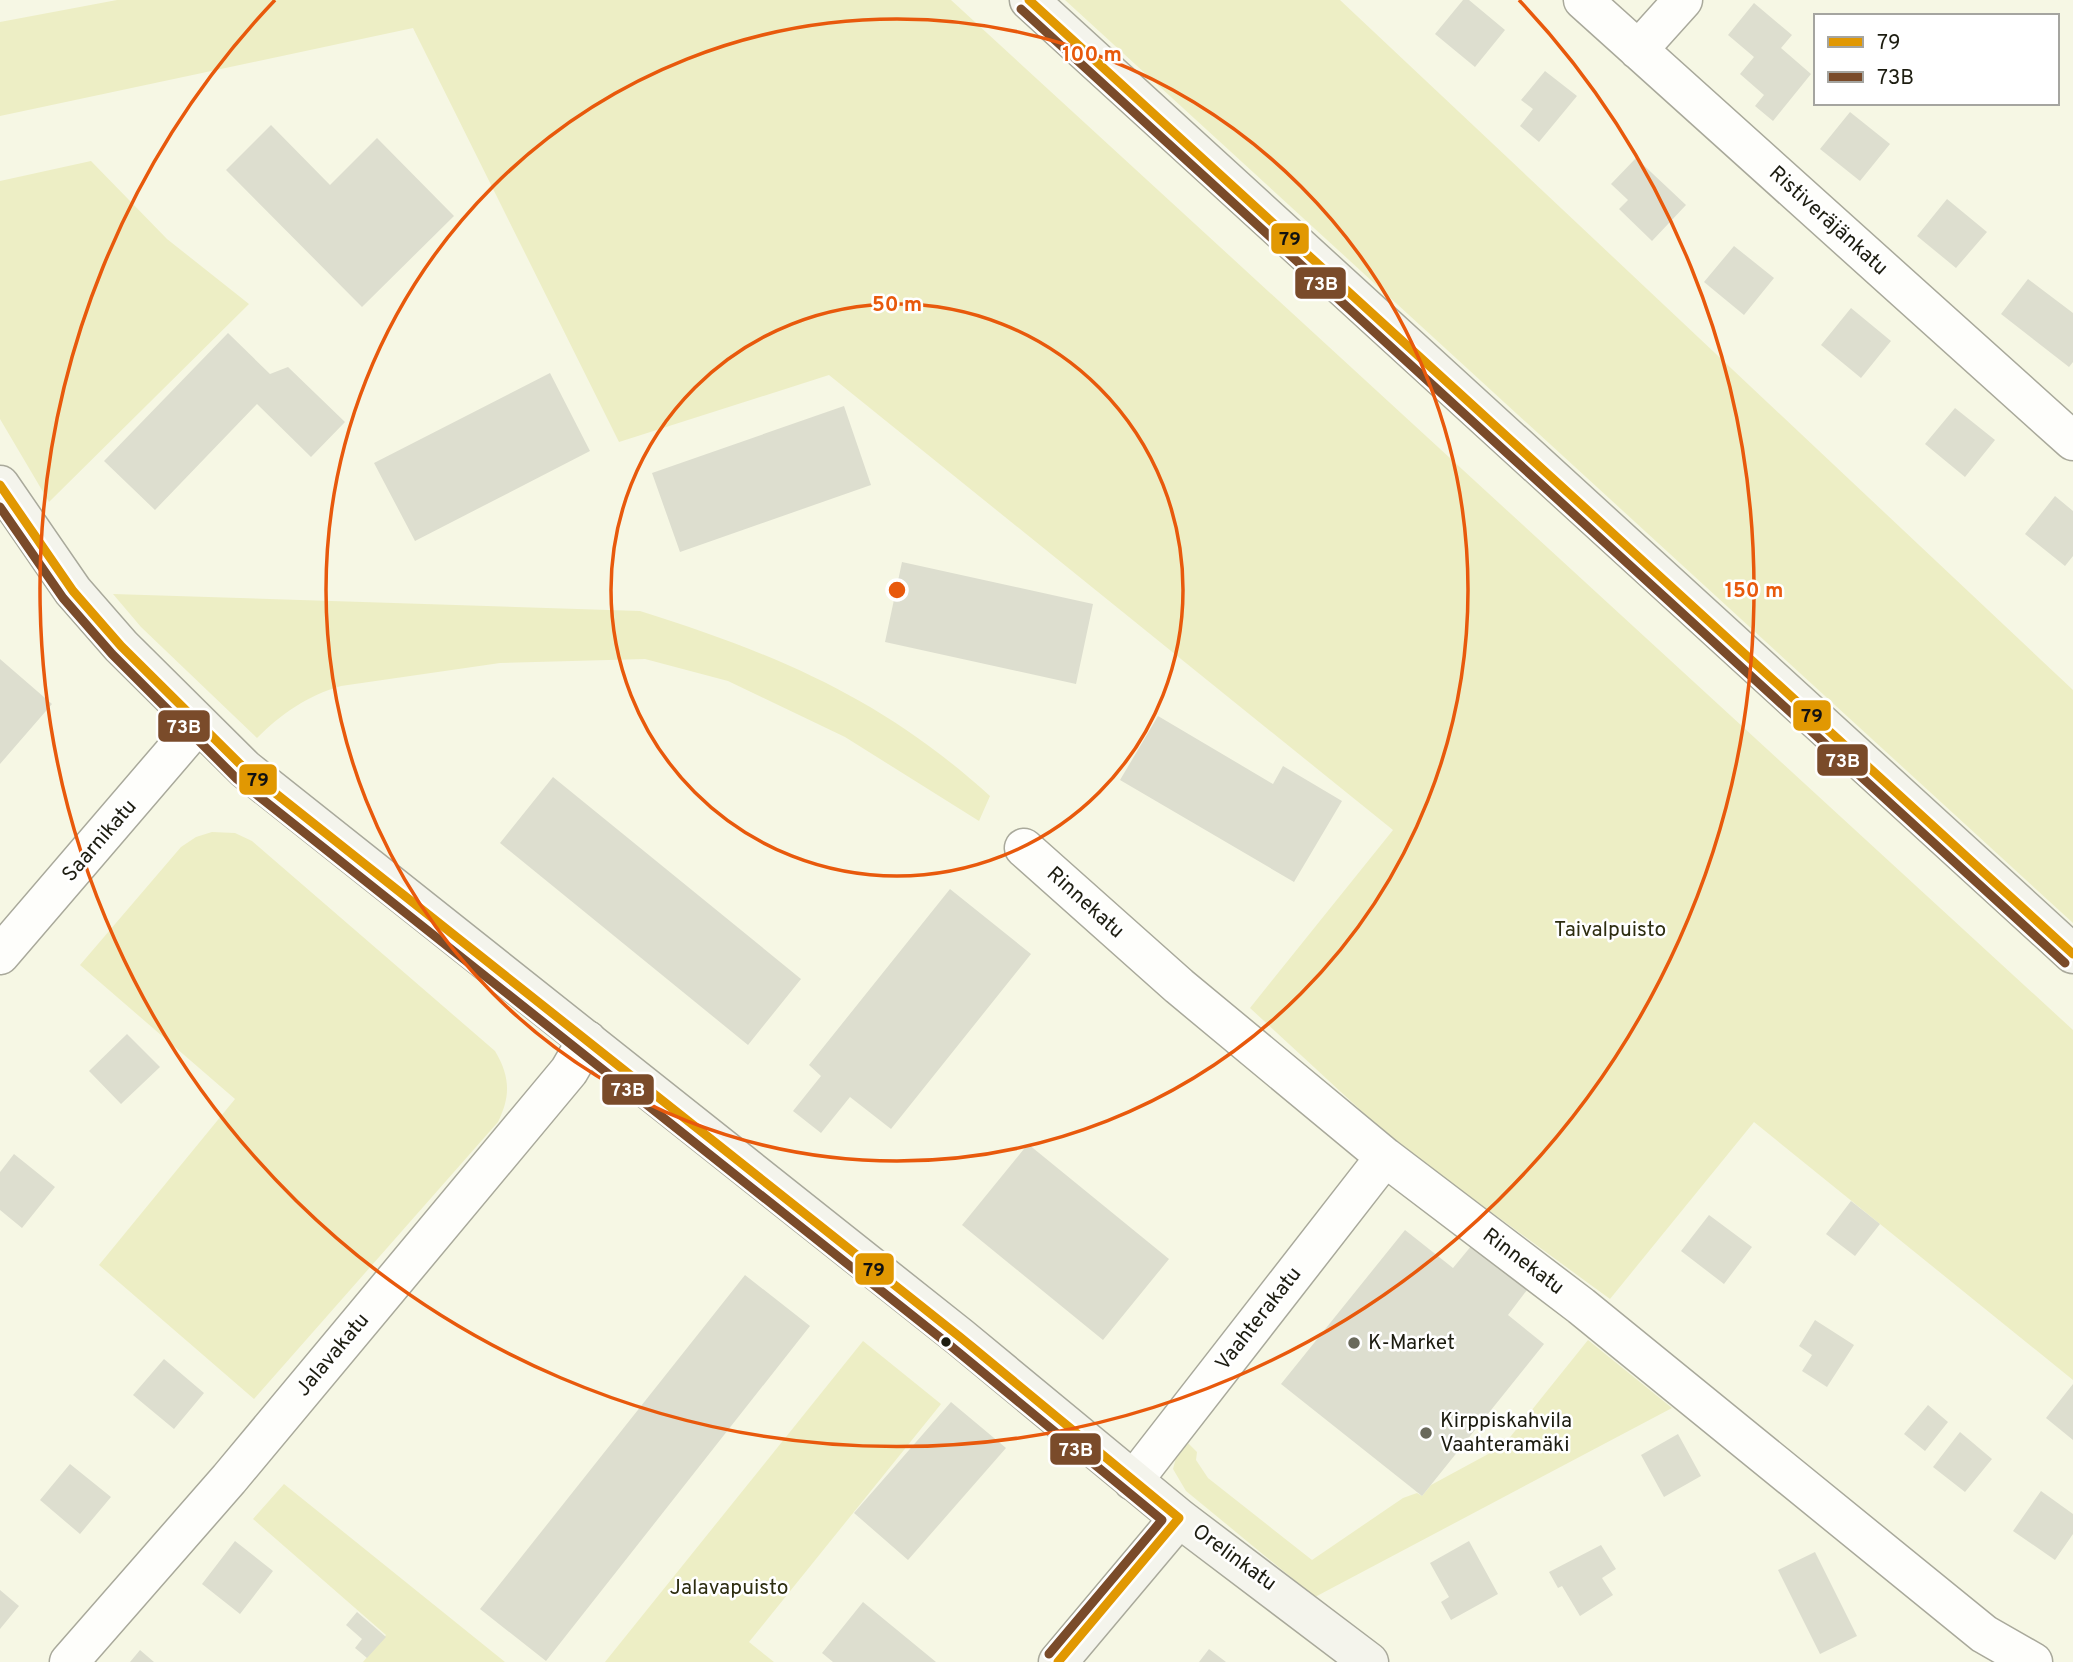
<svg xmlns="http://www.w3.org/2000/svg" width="2073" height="1662" font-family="Overpass,sans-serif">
<rect width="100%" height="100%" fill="#f6f7e4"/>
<path fill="#edeec5" d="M117,0h834l1122,1030v350l-319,-258 -144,177 -216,-158 -144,-133 143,-178 -564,-455 -210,67 -206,-414 -413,88v-94z
M1065,0h275l733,690v233z
M91,161l76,78 82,65 -200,198 -49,-83v-238z
M113,594l527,17c137,43 243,88 350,185l-11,25 -134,-84 -117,-56 -83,-22 -145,4 -159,23c-34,10 -59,27 -84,52l-116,-111z
M212,832l23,1 17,8 243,210c15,25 16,45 3,71l-244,277 -155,-134 136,-166 -155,-134 101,-118 15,-10z
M1588,1340l84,68 -357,189 -129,-106 -13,-22 4,-15 10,-12 10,10 -1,8 12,18 104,82 91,-62 14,-5 5,3 9,-11 72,-39z
M863,1341l78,63 -192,238 25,20h-169z
M284,1484l221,178h-142l23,-27 -133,-116z"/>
<path fill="#dddecf" d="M1463,0h6l36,30 -30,37 -40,-33z
M1754,3l38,32 -11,13 30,26 -38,47 -18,-15 9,-11 -24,-21 14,-17 -26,-22z
M1545,71l32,25 -38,46 -19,-16 13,-17 -12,-9z
M1850,112l40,32 -30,37 -40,-32z
M271,125l59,60 47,-47 77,78 -92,91 -136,-137z
M1636,158l50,47 -34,36 -33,-32 9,-9 -17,-16z
M1947,199l40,33 -31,36 -39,-32z
M1734,246l40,32 -30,37 -40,-33z
M2028,279l45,34v49l-4,5 -68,-53z
M1851,308l40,33 -30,37 -40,-33z
M228,333l42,41 18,-7 57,55 -34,35 -54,-53 -102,106 -51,-49z
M550,373l40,78 -175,90 -41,-78z
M844,406l27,79 -191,67 -28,-79z
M1955,408l40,32 -30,37 -40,-33z
M2055,496l18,15v45l-8,10 -40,-32z
M902,562l191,42 -17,80 -191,-42z
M0,659l52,45 -52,60z
M1158,716l115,68 10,-18 59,35 -48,81 -174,-102z
M553,777l248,202 -53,66 -248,-202z
M950,889l81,65 -140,175 -41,-32 -29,36 -28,-22 28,-35 -12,-11z
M127,1034l33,33 -39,37 -32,-33z
M1028,1144l141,115 -66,81 -141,-115z
M14,1154l41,33 -33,41 -22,-18v-38z
M1851,1201l29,23 -25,32 -29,-22z
M1709,1215l43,32 -28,37 -43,-33z
M1405,1230l48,38 19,-23 55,45 -19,25 36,29 -122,152 -141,-112z
M745,1275l65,51 -264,335 -66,-52z
M1815,1320l39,25 -27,42 -25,-16 10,-16 -13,-9z
M164,1359l40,34 -30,36 -41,-34z
M2073,1384v56l-27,-22z
M951,1402l55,46 -98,112 -54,-47z
M1928,1405l20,17 -23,29 -21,-17z
M1960,1432l32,27 -27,33 -32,-25z
M1678,1434l23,42 -37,21 -23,-42z
M70,1464l41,33 -31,37 -40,-34z
M2041,1491l32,23v20l-18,26 -42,-29z
M235,1541l38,30 -33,43 -38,-30z
M1469,1541l29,53 -47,26 -10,-18 8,-5 -19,-34z
M1601,1545l15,24 -14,9 11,17 -33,21 -18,-30 -4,2 -9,-16z
M1815,1552l42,84 -37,18 -42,-84z
M0,1590l19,16 -19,23z
M863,1602l73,60h-103l-11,-9z
M357,1612l29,25 -19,21 -12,-10 7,-9 -16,-14z
M1209,1649l17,13h-27z
M140,1650l14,12h-24z"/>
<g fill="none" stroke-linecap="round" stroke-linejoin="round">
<g stroke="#a9a99b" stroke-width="41">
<path id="street" d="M1583,0l490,441
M1638,50l45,-50
M1024,848l155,138 206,171 196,149 403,328 49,28
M0,955l198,-231
M1133,1481l252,-324
M69,1662l160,-183 340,-408 18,-31"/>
</g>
<g stroke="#a9a99b" stroke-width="41">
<path id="secondary" d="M1029,0l1044,954
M0,485l73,106 48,55 124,123 715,568 219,181 190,144
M1058,1662l121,-144"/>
</g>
<use href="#street" stroke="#fefefb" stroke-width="38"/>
<use href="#secondary" stroke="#f4f4ec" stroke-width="38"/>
<g stroke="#fff" stroke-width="14">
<path id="bus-1" d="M1029,0l1044,954
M0,485l73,106 48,55 124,123 715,568 219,181
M1058,1662l121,-144"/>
</g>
<g stroke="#fff" stroke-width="14">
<path id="bus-2" d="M1021,9l1044,954
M0,507l63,91 49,56 125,125 715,568 210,173 -113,134"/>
</g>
<use href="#bus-1" stroke="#e19802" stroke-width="9"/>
<use href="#bus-2" stroke="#7a4b2a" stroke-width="9"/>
</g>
<g fill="none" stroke="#e8590c" stroke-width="3.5">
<circle cx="897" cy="590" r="286"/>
<circle cx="897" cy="590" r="571"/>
<path d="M1519 0A857 857 0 1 1 275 0"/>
</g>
<circle fill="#1d1d11" stroke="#fff" stroke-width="2.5" cx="946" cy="1342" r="6"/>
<g fill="#69695b" stroke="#fff" stroke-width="2.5">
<circle cx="1354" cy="1343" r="7"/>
<circle cx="1426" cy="1433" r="7"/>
</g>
<g text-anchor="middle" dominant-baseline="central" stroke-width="5" stroke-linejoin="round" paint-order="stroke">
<g font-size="21" fill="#1d1d11" stroke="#fff">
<text transform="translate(1828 221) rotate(42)">Ristiveräjänkatu</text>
<text transform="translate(100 841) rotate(-49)">Saarnikatu</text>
<text transform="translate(1085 903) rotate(42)">Rinnekatu</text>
<text transform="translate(1523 1262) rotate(37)">Rinnekatu</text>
<text transform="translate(1259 1319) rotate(-52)">Vaahterakatu</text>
<text transform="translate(333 1355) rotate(-50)">Jalavakatu</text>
<text transform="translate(1234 1558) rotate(36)">Orelinkatu</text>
</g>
<g font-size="21" fill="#2d2d10" stroke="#fff">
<text x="1610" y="930">Taivalpuisto</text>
<text x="729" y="1588">Jalavapuisto</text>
</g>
<g font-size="21" fill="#1d1d11" stroke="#fff" text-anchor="start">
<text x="1368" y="1343">K-Market</text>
<text x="1440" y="1421">Kirppiskahvila<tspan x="1440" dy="24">Vaahteramäki</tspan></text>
</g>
</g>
<circle cx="897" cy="590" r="10" fill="#e8590c" stroke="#fff" stroke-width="3.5"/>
<g font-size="21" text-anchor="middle" font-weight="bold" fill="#e8590c" stroke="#fff" stroke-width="5" stroke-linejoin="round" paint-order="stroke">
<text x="1092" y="61">100 m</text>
<text x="897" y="311">50 m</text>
<text x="1754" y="597">150 m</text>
</g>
<g stroke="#fff" stroke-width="2.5">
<rect x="1270" y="222" width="40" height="33" rx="7" fill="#e19802"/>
<rect x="1294" y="266" width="53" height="34" rx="7" fill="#7a4b2a"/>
<rect x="1792" y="699" width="40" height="33" rx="7" fill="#e19802"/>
<rect x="157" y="709" width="54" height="34" rx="7" fill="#7a4b2a"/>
<rect x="1816" y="743" width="53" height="34" rx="7" fill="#7a4b2a"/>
<rect x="238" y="763" width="40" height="33" rx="7" fill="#e19802"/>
<rect x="601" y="1073" width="54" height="33" rx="7" fill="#7a4b2a"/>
<rect x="854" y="1252" width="41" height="34" rx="7" fill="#e19802"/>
<rect x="1049" y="1432" width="53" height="34" rx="7" fill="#7a4b2a"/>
</g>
<g font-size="19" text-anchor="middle" font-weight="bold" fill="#fff">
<text x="1321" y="290">73B</text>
<text x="184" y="733">73B</text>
<text x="1843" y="767">73B</text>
<text x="628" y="1096">73B</text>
<text x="1076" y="1456">73B</text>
</g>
<g font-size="19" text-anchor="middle" font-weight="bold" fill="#111">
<text x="1290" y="245">79</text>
<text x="1812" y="722">79</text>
<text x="258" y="786">79</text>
<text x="874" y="1276">79</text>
</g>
<rect x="1814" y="14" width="245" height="91" fill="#ffffff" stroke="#a5a5a0" stroke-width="2"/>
<rect x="1828" y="37" width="35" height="10" fill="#e19802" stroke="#a5a5a0" stroke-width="2"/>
<text x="1877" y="49" font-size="21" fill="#1d1d11">79</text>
<rect x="1828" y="72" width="35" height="10" fill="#7a4b2a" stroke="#a5a5a0" stroke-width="2"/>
<text x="1877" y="84" font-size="21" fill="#1d1d11">73B</text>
</svg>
